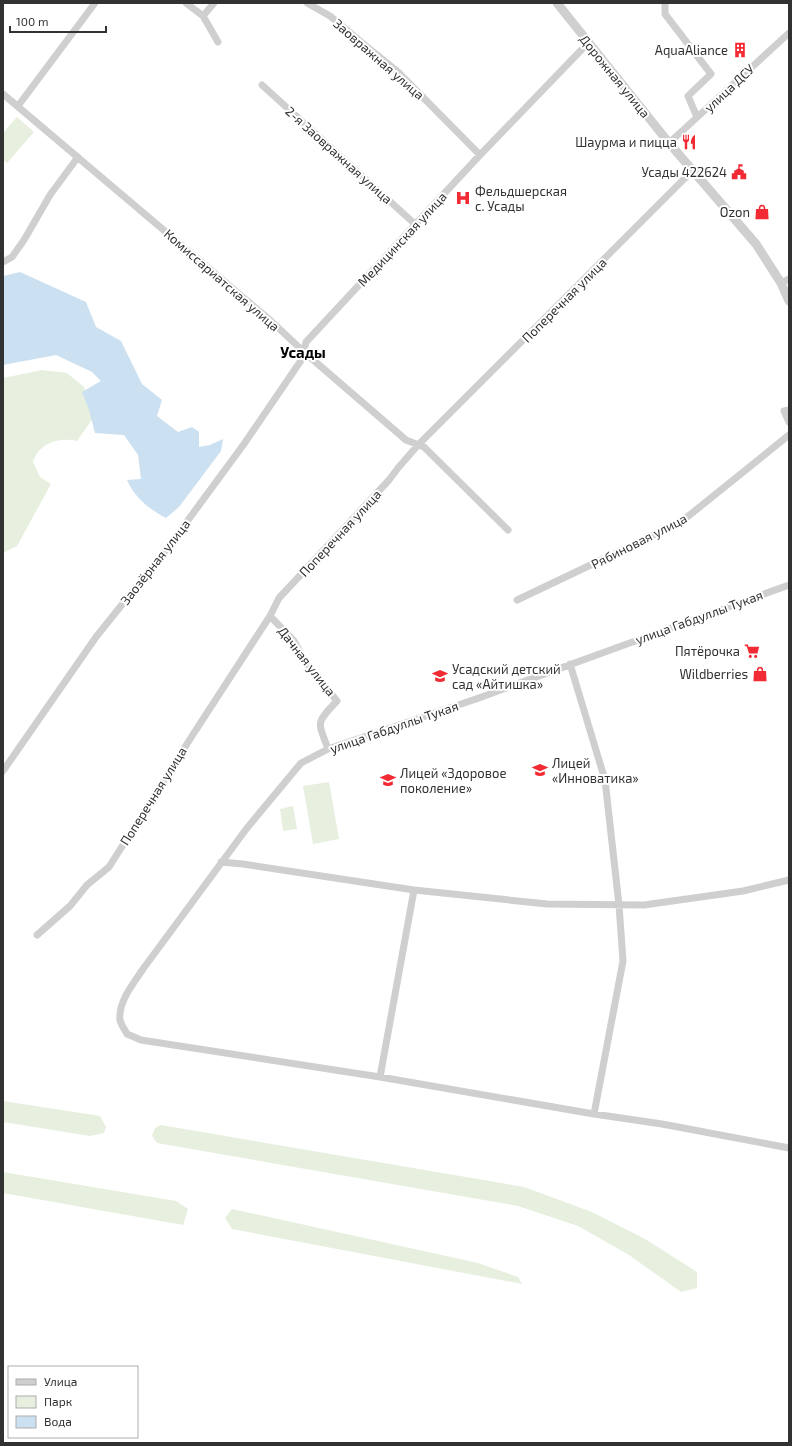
<svg xmlns="http://www.w3.org/2000/svg" width="792" height="1446" font-family="'Exo 2',sans-serif">
<rect width="100%" height="100%" fill="#fff"/>
<path fill="#e7efdf" d="M17,117l17,15 -27,31 -4,-3v-27z
M42,370l25,3 17,14 12,27 -19,27c-18,-4 -38,2 -44,21l7,15 11,7 -34,62 -14,7v-175z
M329,782l10,57 -26,5 -10,-58z
M293,806l4,23 -14,2 -3,-22z
M3,1101l97,15 6,11 -2,6 -14,3 -87,-14z
M161,1125l363,62 68,25 53,27 52,33v16l-16,4 -52,-37 -51,-29 -60,-20 -361,-63 -5,-7 3,-8z
M3,1172l173,29 12,8 -5,16 -180,-32z
M232,1209l246,54 40,14 4,7 -290,-55 -7,-11z"/>
<path fill="#cbe0f0" d="M20,272l66,30 10,25 25,14 21,43 20,16 -5,16 21,16 14,-5 7,5v15l11,-2 13,-6 -2,12 -42,56 -13,11c-17,-9 -31,-20 -39,-38l14,-1 -3,-24 -14,-20 -29,-2 -6,-23 -7,-18 19,-11 -9,-9 -36,-17 -53,10v-89z"/>
<g fill="none" stroke-linecap="round" stroke-linejoin="round">
<path stroke="#cfcfcf" stroke-width="7" d="M186,3l17,13 15,26
M307,3l23,13 31,26 37,30 82,83
M665,3v11l46,60 -23,22 9,21
M203,16l11,-13
M262,85l154,140
M3,94l268,227 33,31 102,88 18,7 84,83
M18,106l77,-103
M669,143l120,-110
M3,262l9,-5 12,-17 26,-45 28,-38
M781,283l8,-4
M789,410l-5,1 5,11
M789,585l-313,114 -148,50 -27,14 -54,65 -104,141c-10,15 -25,33 -23,51 1,5 5,10 7,14l14,6 239,37 214,37 68,10 127,24
M517,600l164,-78 108,-87
M270,616l24,25 11,20 32,40c-22,23 -19,20 -9,48
M570,664l35,116 14,125 4,56 -29,153
M3,771l93,-134 73,-91 75,-102 58,-85 4,-17 174,-187 108,-112
M221,862l22,2 171,26 133,14 97,1 99,-14 46,-11
M37,935l33,-29 17,-21 22,-18 83,-131 78,-120 9,-18 110,-118 9,-12 20,-23 275,-275
M380,1077l34,-187"/>
<path stroke="#cfcfcf" stroke-width="9" d="M557,3l112,140 87,101 25,39 8,18"/>
</g>
<defs>
<g id="building-bare" transform="scale(1.2)"><path d="M-4-6H4V6H1V3H-1V6H-4ZM-2.5-4.3h1.7v1.8h-1.7ZM.8-4.3h1.7v1.8H.8ZM-2.5-1h1.7V.8h-1.7ZM.8-1h1.7V.8H.8Z" fill="#f22a34" stroke="#fff" stroke-width="2.5" paint-order="stroke"/></g>
<g id="restaurant-bare" transform="scale(1.2)"><path d="M-5-6h1v4h1v-4h1v4h1v-4h1v5L-1.5 .5V6h-2V.5L-5-1ZM5-6V6H3V1.5H1.5Q1.5-4 5-6Z" fill="#f22a34" stroke="#fff" stroke-width="2.5" paint-order="stroke"/></g>
<g id="civic-bare" transform="scale(1.2)"><path d="M-.6-6.5H3V-4.5H.6V-3L4-1V1h2V6H-6V1h2V-1L-.6-3ZM-1.2 2.5V6h2.4V2.5Z" fill="#f22a34" stroke="#fff" stroke-width="2.5" paint-order="stroke"/></g>
<g id="hospital-bare" transform="scale(1.2)"><path d="M-5-5h3v3.5h4V-5h3V5h-3V1.5h-4V5h-3Z" fill="#f22a34" stroke="#fff" stroke-width="2.5" paint-order="stroke"/></g>
<g id="shop-bare" transform="scale(1.2)"><path d="M-5-2.5h2.3a2.7 3.5 0 0 1 5.4 0H5L5.5 6h-11ZM-1.5-2.5h3a1.5 2.3 0 0 0-3 0Z" fill="#f22a34" stroke="#fff" stroke-width="2.5" paint-order="stroke"/></g>
<g id="supermarket-bare" transform="scale(1.2)"><path d="M-6-5.5h2.5l.6 2H6L4.5 2H-2.5L-4.4-4H-6ZM-1.5 3.2a1.3 1.3 0 1 0 .1 0ZM3 3.2a1.3 1.3 0 1 0 .1 0Z" fill="#f22a34" stroke="#fff" stroke-width="2.5" paint-order="stroke"/></g>
<g id="school-bare" transform="scale(1.2)"><path d="M0-5L7-2L0 1L-7-2ZM-4 1L0 2.5L4 1V4Q0 6-4 4Z" fill="#f22a34" stroke="#fff" stroke-width="2.5" paint-order="stroke"/></g>
</defs>
<g fill-rule="evenodd">
<use href="#building-bare" x="740" y="50"/>
<use href="#restaurant-bare" x="689" y="142"/>
<use href="#civic-bare" x="739" y="172"/>
<use href="#hospital-bare" x="463" y="198"/>
<use href="#shop-bare" x="762" y="212"/>
<use href="#supermarket-bare" x="752" y="651"/>
<use href="#shop-bare" x="760" y="674"/>
<use href="#school-bare" x="440" y="676"/>
<use href="#school-bare" x="540" y="770"/>
<use href="#school-bare" x="388" y="780"/>
</g>
<g text-anchor="middle" dominant-baseline="central" stroke-width="4" stroke-linejoin="round" paint-order="stroke">
<g font-size="13" fill="#323232" stroke="#fff" text-anchor="end">
<text x="728" y="50">AquaAliance</text>
<text x="677" y="142">Шаурма и пицца</text>
<text x="727" y="172">Усады 422624</text>
<text x="475" y="191" text-anchor="start">Фельдшерская<tspan x="475" dy="15">с. Усады</tspan></text>
<text x="750" y="212">Ozon</text>
<text x="740" y="651">Пятёрочка</text>
<text x="452" y="669" text-anchor="start">Усадский детский<tspan x="452" dy="15">сад «Айтишка»</tspan></text>
<text x="748" y="674">Wildberries</text>
<text x="552" y="763" text-anchor="start">Лицей<tspan x="552" dy="15">«Инноватика»</tspan></text>
<text x="400" y="773" text-anchor="start">Лицей «Здоровое<tspan x="400" dy="15">поколение»</tspan></text>
</g>
<g font-size="13" fill="#323232" stroke="#fff">
<text transform="translate(379 59) rotate(41)">Заовражная улица</text>
<text transform="translate(615 76) rotate(51)">Дорожная улица</text>
<text transform="translate(729 88) rotate(-43)">улица ДСУ</text>
<text transform="translate(339 155) rotate(42)">2-я Заовражная улица</text>
<text transform="translate(402 239) rotate(-47)">Медицинская улица</text>
<text transform="translate(222 280) rotate(41)">Комиссариатская улица</text>
<text transform="translate(564 300) rotate(-45)">Поперечная улица</text>
<text transform="translate(340 533) rotate(-47)">Поперечная улица</text>
<text transform="translate(639 541) rotate(-27)">Рябиновая улица</text>
<text transform="translate(155 562) rotate(-52)">Заозёрная улица</text>
<text transform="translate(699 617) rotate(-20)">улица Габдуллы Тукая</text>
<text transform="translate(307 661) rotate(52)">Дачная улица</text>
<text transform="translate(394 727) rotate(-19)">улица Габдуллы Тукая</text>
<text transform="translate(153 796) rotate(-58)">Поперечная улица</text>
</g>
<g font-size="15" font-weight="bold" fill="#000" stroke="#fff">
<text x="303" y="352">Усады</text>
</g>
</g>
<rect width="792" height="1446" fill="none" stroke="#323232" stroke-width="8"/>
<rect x="8" y="1366" width="130" height="72" fill="#ffffff" stroke="#adadad"/>
<rect x="16" y="1379" width="20" height="6" fill="#cfcfcf" stroke="#adadad"/>
<text x="44" y="1386" font-size="12" fill="#323232">Улица</text>
<rect x="16" y="1396" width="20" height="12" fill="#e7efdf" stroke="#adadad"/>
<text x="44" y="1406" font-size="12" fill="#323232">Парк</text>
<rect x="16" y="1416" width="20" height="12" fill="#cbe0f0" stroke="#adadad"/>
<text x="44" y="1426" font-size="12" fill="#323232">Вода</text>
<path d="M10 26v6h96v-6" fill="none" stroke="#323232" stroke-width="2"/>
<text x="16" y="26" font-size="12" fill="#323232" stroke="#ffffff" stroke-width="3" paint-order="stroke">100 m</text>
</svg>
